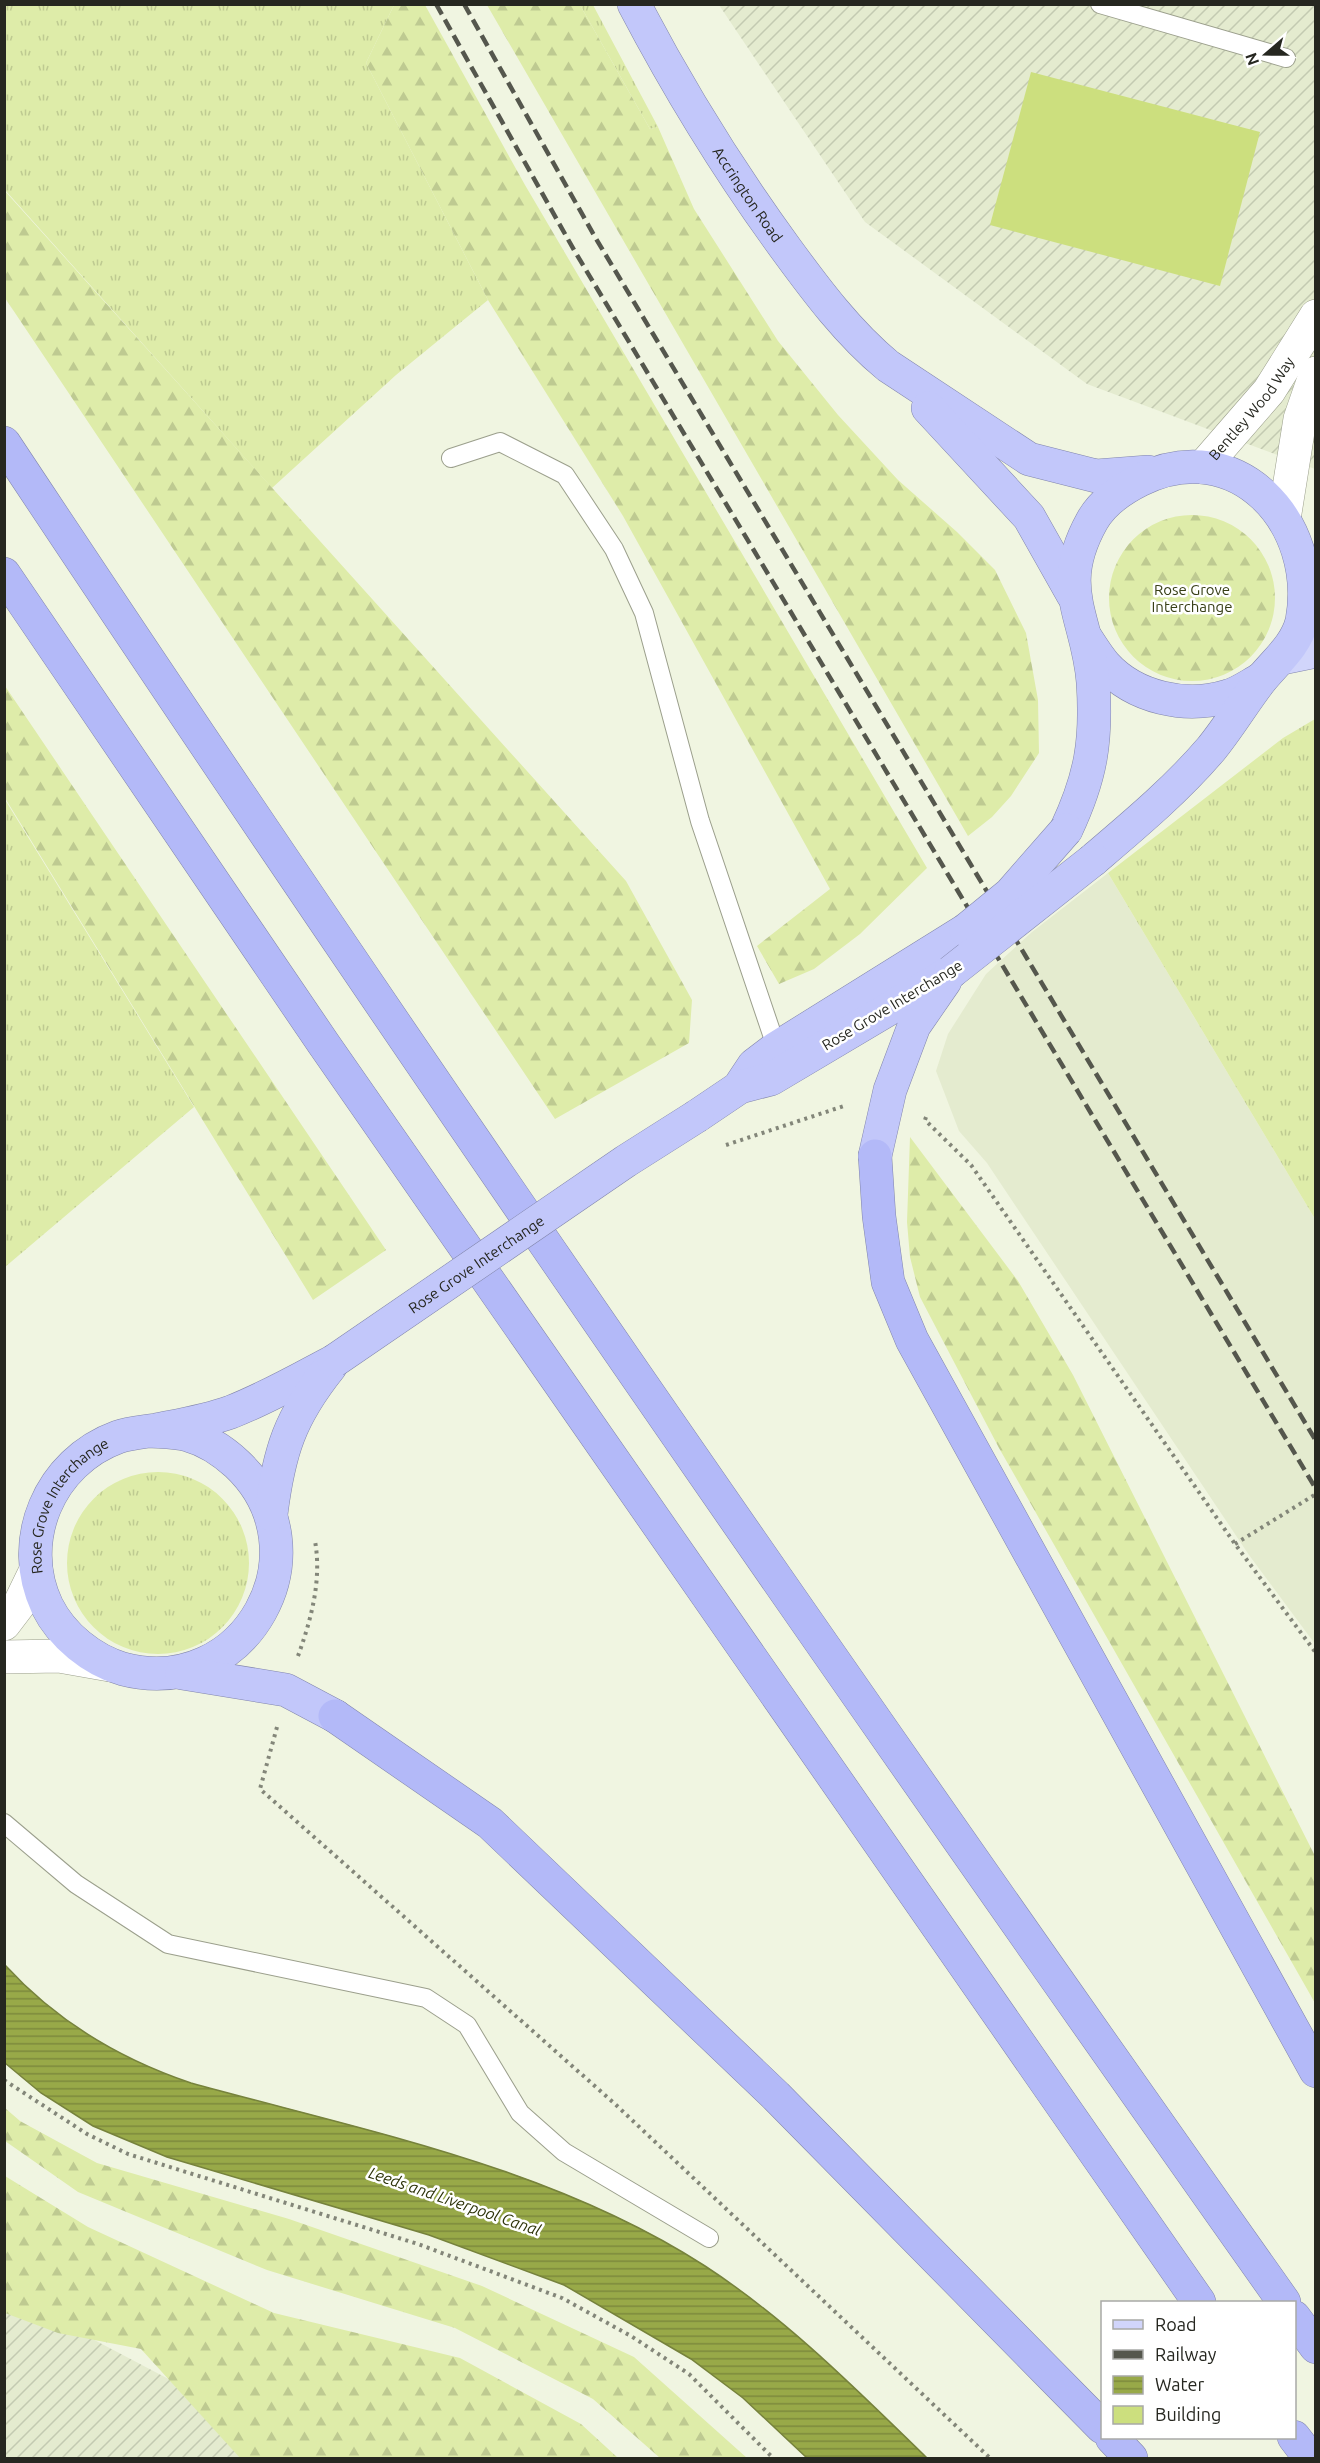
<svg xmlns="http://www.w3.org/2000/svg" width="1320" height="2463" font-family="Ubuntu,sans-serif">
<defs>
<pattern id="industrial-furrows" width="10" height="10" patternUnits="userSpaceOnUse" patternTransform="scale(1.5)"><rect width="10" height="10" fill="#e4ebcf"/><path d="M-1 1l2-2M0 10L10 0M9 11l2-2" fill="none" stroke="#c3cab1"/></pattern>
<pattern id="grass-tufts" width="24" height="20" patternUnits="userSpaceOnUse" patternTransform="scale(1.5)"><rect width="24" height="20" fill="#deeca9"/><path d="M3 7l-1-3M5 7V3M7 7l1-3M15 17l-1-3M17 17v-4M19 17l1-3" fill="none" stroke="#beca91"/></pattern>
<pattern id="forest-firs" width="22" height="20" patternUnits="userSpaceOnUse" patternTransform="scale(1.5)"><rect width="22" height="20" fill="#deeca9"/><path d="M5 1l3.5 6h-7zM16 11l3.5 6h-7z" fill="#beca91"/></pattern>
<pattern id="water-rules" width="6" height="5" patternUnits="userSpaceOnUse" patternTransform="scale(1.5)"><rect width="6" height="5" fill="#98a948"/><path d="M0 2.5h6" fill="none" stroke="#7c8a3c"/></pattern>
</defs>
<rect width="100%" height="100%" fill="#f0f5e1"/>
<path fill="#e4ebcf" d="M1108,873l207,346v425l-66,-89 -262,-392 -28,-32 -23,-60 12,-37 38,-60 46,-42z"/>
<path fill="url(#industrial-furrows)" d="M719,5h596v464l-228,-85 -222,-162z
M5,2293l314,165h-314z"/>
<path fill="url(#grass-tufts)" d="M4,5h390l-28,58 122,237 -92,75 -124,113 -267,-298z
M580,5h13l65,122 -8,2z
M1315,719v500l-207,-346 175,-135z
M4,798l190,309 -189,160h-1z
M67 1563a91 91 0 1 1 182 0a91 91 0 1 1-182 0Z"/>
<path fill="url(#forest-firs)" d="M394,5h31l100,180 402,683 -67,66 -46,35 -35,15 -22,-38 73,-57 -207,-373 -135,-216 -122,-237z
M487,5h93l70,124 8,-2 36,82 84,132 60,74 60,65 59,52 38,38 31,63 12,67 1,53 -28,43 -19,21 -24,19z
M4,190l622,691 66,119 -3,43 -134,76 -550,-821z
M1109 598a83 83 0 1 1 166 0a83 83 0 1 1-166 0Z
M5,686l381,564 -73,50 -308,-502z
M910,1137l108,144 55,94 242,481v147l-316,-555 -79,-151 -10,-40 -3,-35z
M5,2108l15,13 77,42 192,56 193,67 152,71 113,101h-87l-67,-59 -138,-71 -188,-58 -189,-78 -73,-51z
M5,2176l83,51 186,86 186,45 121,66 37,34h-378l-99,-109 -83,-16 -53,-20z"/>
<path fill="url(#water-rules)" stroke="#76823c" stroke-width="1.5" d="M5,1965c51,56 115,94 186,118 174,48 361,84 514,183 83,54 152,124 222,192h-120l-64,-60 -52,-39 -127,-74 -135,-50 -262,-78 -74,-31 -52,-33 -36,-30z"/>
<path fill="#ccdf7e" d="M1031,72l229,60 -40,154 -230,-61z"/>
<g fill="none" stroke-linecap="round" stroke-linejoin="round">
<g stroke="#9b9f8c" stroke-width="20">
<path id="service" d="M1100,4l186,54
M451,458l49,-16 65,33 49,74 30,64 56,208 79,234
M4,1823l72,61 92,60 258,54 41,27 53,88 44,39 145,86"/>
</g>
<g stroke="#9b9f8c" stroke-width="34">
<g id="minor">
<path id="s1" d="M1203,467l66,-76 47,-75"/>
<path d="M1285,513l15,-94 16,-46"/>
<path d="M4,1624l16,-21 16,-33"/>
<path d="M4,1657l55,-1 51,9"/>
</g>
</g>
<g stroke="#8286ac" stroke-width="34">
<path id="primary" d="M1282,658l34,-7"/>
</g>
<g stroke="#8286ac" stroke-width="34">
<g id="trunk">
<path id="s2" d="M634,4c45,86 95,167 152,245 30,41 62,84 102,117l141,93 67,17 52,-4"/>
<path d="M928,408l101,109 44,78"/>
<path d="M1086,638c6,9 12,19 19,27 30,33 81,44 123,31 11,-3 22,-11 33,-17"/>
<path d="M1066,830c25,-53 31,-89 27,-148 -5,-65 -39,-93 -1,-161 10,-18 30,-32 48,-41 96,-48 180,42 162,141 -6,25 -27,41 -42,60 -17,22 -31,46 -49,68 -35,41 -77,76 -118,111"/>
<path d="M742,1083l12,-18 21,-16 191,-119"/>
<path d="M697,1116l43,-29 31,-8 180,-107"/>
<path d="M875,1156l15,-66 24,-64 31,-45"/>
<path id="s3" d="M149,1431c13,1 27,1 39,4 18,5 36,17 49,29 92,87 9,237 -114,205 -31,-9 -61,-33 -76,-63 -31,-65 2,-144 71,-169 11,-4 25,-5 38,-7 25,-5 50,-9 75,-18 36,-14 69,-33 103,-51"/>
<path d="M271,1514c8,-63 19,-97 59,-147"/>
<path d="M182,1673l104,17 49,26"/>
</g>
</g>
<g stroke="#8286ac" stroke-width="34">
<path id="motorway" d="M4,443c416,627 846,1245 1280,1859
M4,574l319,469 876,1259
M875,1156l4,60 9,66 24,58 404,731
M335,1716l155,107 286,273 326,331
M1294,2317l22,30
M1294,2437l16,21
M1112,2438l19,20"/>
</g>
<path stroke="#838679" stroke-width="4" stroke-dasharray="3 4.5" stroke-linecap="butt" d="M926,1117l-1,3 46,45 264,379 81,109
M726,1145l121,-40
M1235,1544l81,-50
M298,1656c13,-36 24,-76 17,-115
M277,1727l-17,62 355,315 375,354
M4,2080l83,54 41,20 290,90 144,54 69,38 58,38 84,84"/>
<use href="#service" stroke="#fff" stroke-width="18"/>
<use href="#minor" stroke="#fff" stroke-width="33"/>
<use href="#primary" stroke="#d1d5fb" stroke-width="33"/>
<use href="#trunk" stroke="#c2c7fa" stroke-width="33"/>
<use href="#motorway" stroke="#b3b9f8" stroke-width="33"/>
<path stroke="#55574d" stroke-width="4.5" stroke-dasharray="12 6" stroke-linecap="butt" d="M436,4l138,246 742,1239
M464,4l131,233 721,1204"/>
<g stroke="#8286ac" stroke-width="34" stroke-linecap="butt">
<g id="trunk-bridge">
<path d="M966,930l44,-36 56,-64"/>
<path d="M951,972l142,-112"/>
<path id="s4" d="M334,1361l292,-200 71,-45"/>
</g>
</g>
<use href="#trunk-bridge" stroke="#c2c7fa" stroke-width="33"/>
</g>
<g text-anchor="middle" dominant-baseline="central" stroke-width="5" stroke-linejoin="round" paint-order="stroke">
<g font-size="15" fill="#262720" stroke="#fff">
<text stroke="none"><textPath href="#s2" startOffset="222">Accrington Road</textPath></text>
<text stroke="none"><textPath href="#s1" startOffset="76">Bentley Wood Way</textPath></text>
<text transform="translate(892 1005) rotate(-31)">Rose Grove Interchange</text>
<text stroke="none"><textPath href="#s4" startOffset="172">Rose Grove Interchange</textPath></text>
<text stroke="none"><textPath href="#s3" startOffset="634">Rose Grove Interchange</textPath></text>
</g>
<g font-size="15" fill="#383f17" stroke="#fff">
<text x="1192" y="589">Rose Grove<tspan x="1192" dy="17">Interchange</tspan></text>
</g>
<g font-size="16" font-style="italic" fill="#2d3309" stroke="#fff">
<text transform="translate(455 2201) rotate(19)">Leeds and Liverpool Canal</text>
</g>
</g>
<rect width="1320" height="2463" fill="none" stroke="#262720" stroke-width="12"/>
<rect x="1101" y="2301" width="195" height="138" fill="#ffffff" stroke="#a8a9a6" stroke-width="1.5"/>
<rect x="1113" y="2320" width="30" height="9" fill="#d1d5fb" stroke="#a8a9a6" stroke-width="1.5"/>
<text x="1155" y="2331" font-size="18" fill="#262720">Road</text>
<rect x="1113" y="2350" width="30" height="9" fill="#55574d" stroke="#a8a9a6" stroke-width="1.5"/>
<text x="1155" y="2361" font-size="18" fill="#262720">Railway</text>
<rect x="1113" y="2376" width="30" height="18" fill="url(#water-rules)" stroke="#a8a9a6" stroke-width="1.5"/>
<text x="1155" y="2391" font-size="18" fill="#262720">Water</text>
<rect x="1113" y="2406" width="30" height="18" fill="#ccdf7e" stroke="#a8a9a6" stroke-width="1.5"/>
<text x="1155" y="2421" font-size="18" fill="#262720">Building</text>
<g transform="translate(1266 54) rotate(250)" stroke="#ffffff" stroke-width="4.5" paint-order="stroke">
<path d="M0-4.5L10 22L0 15L-10 22Z" fill="#262720"/>
<text y="-9" font-size="16" font-weight="bold" text-anchor="middle" fill="#262720">N</text>
</g>
</svg>
